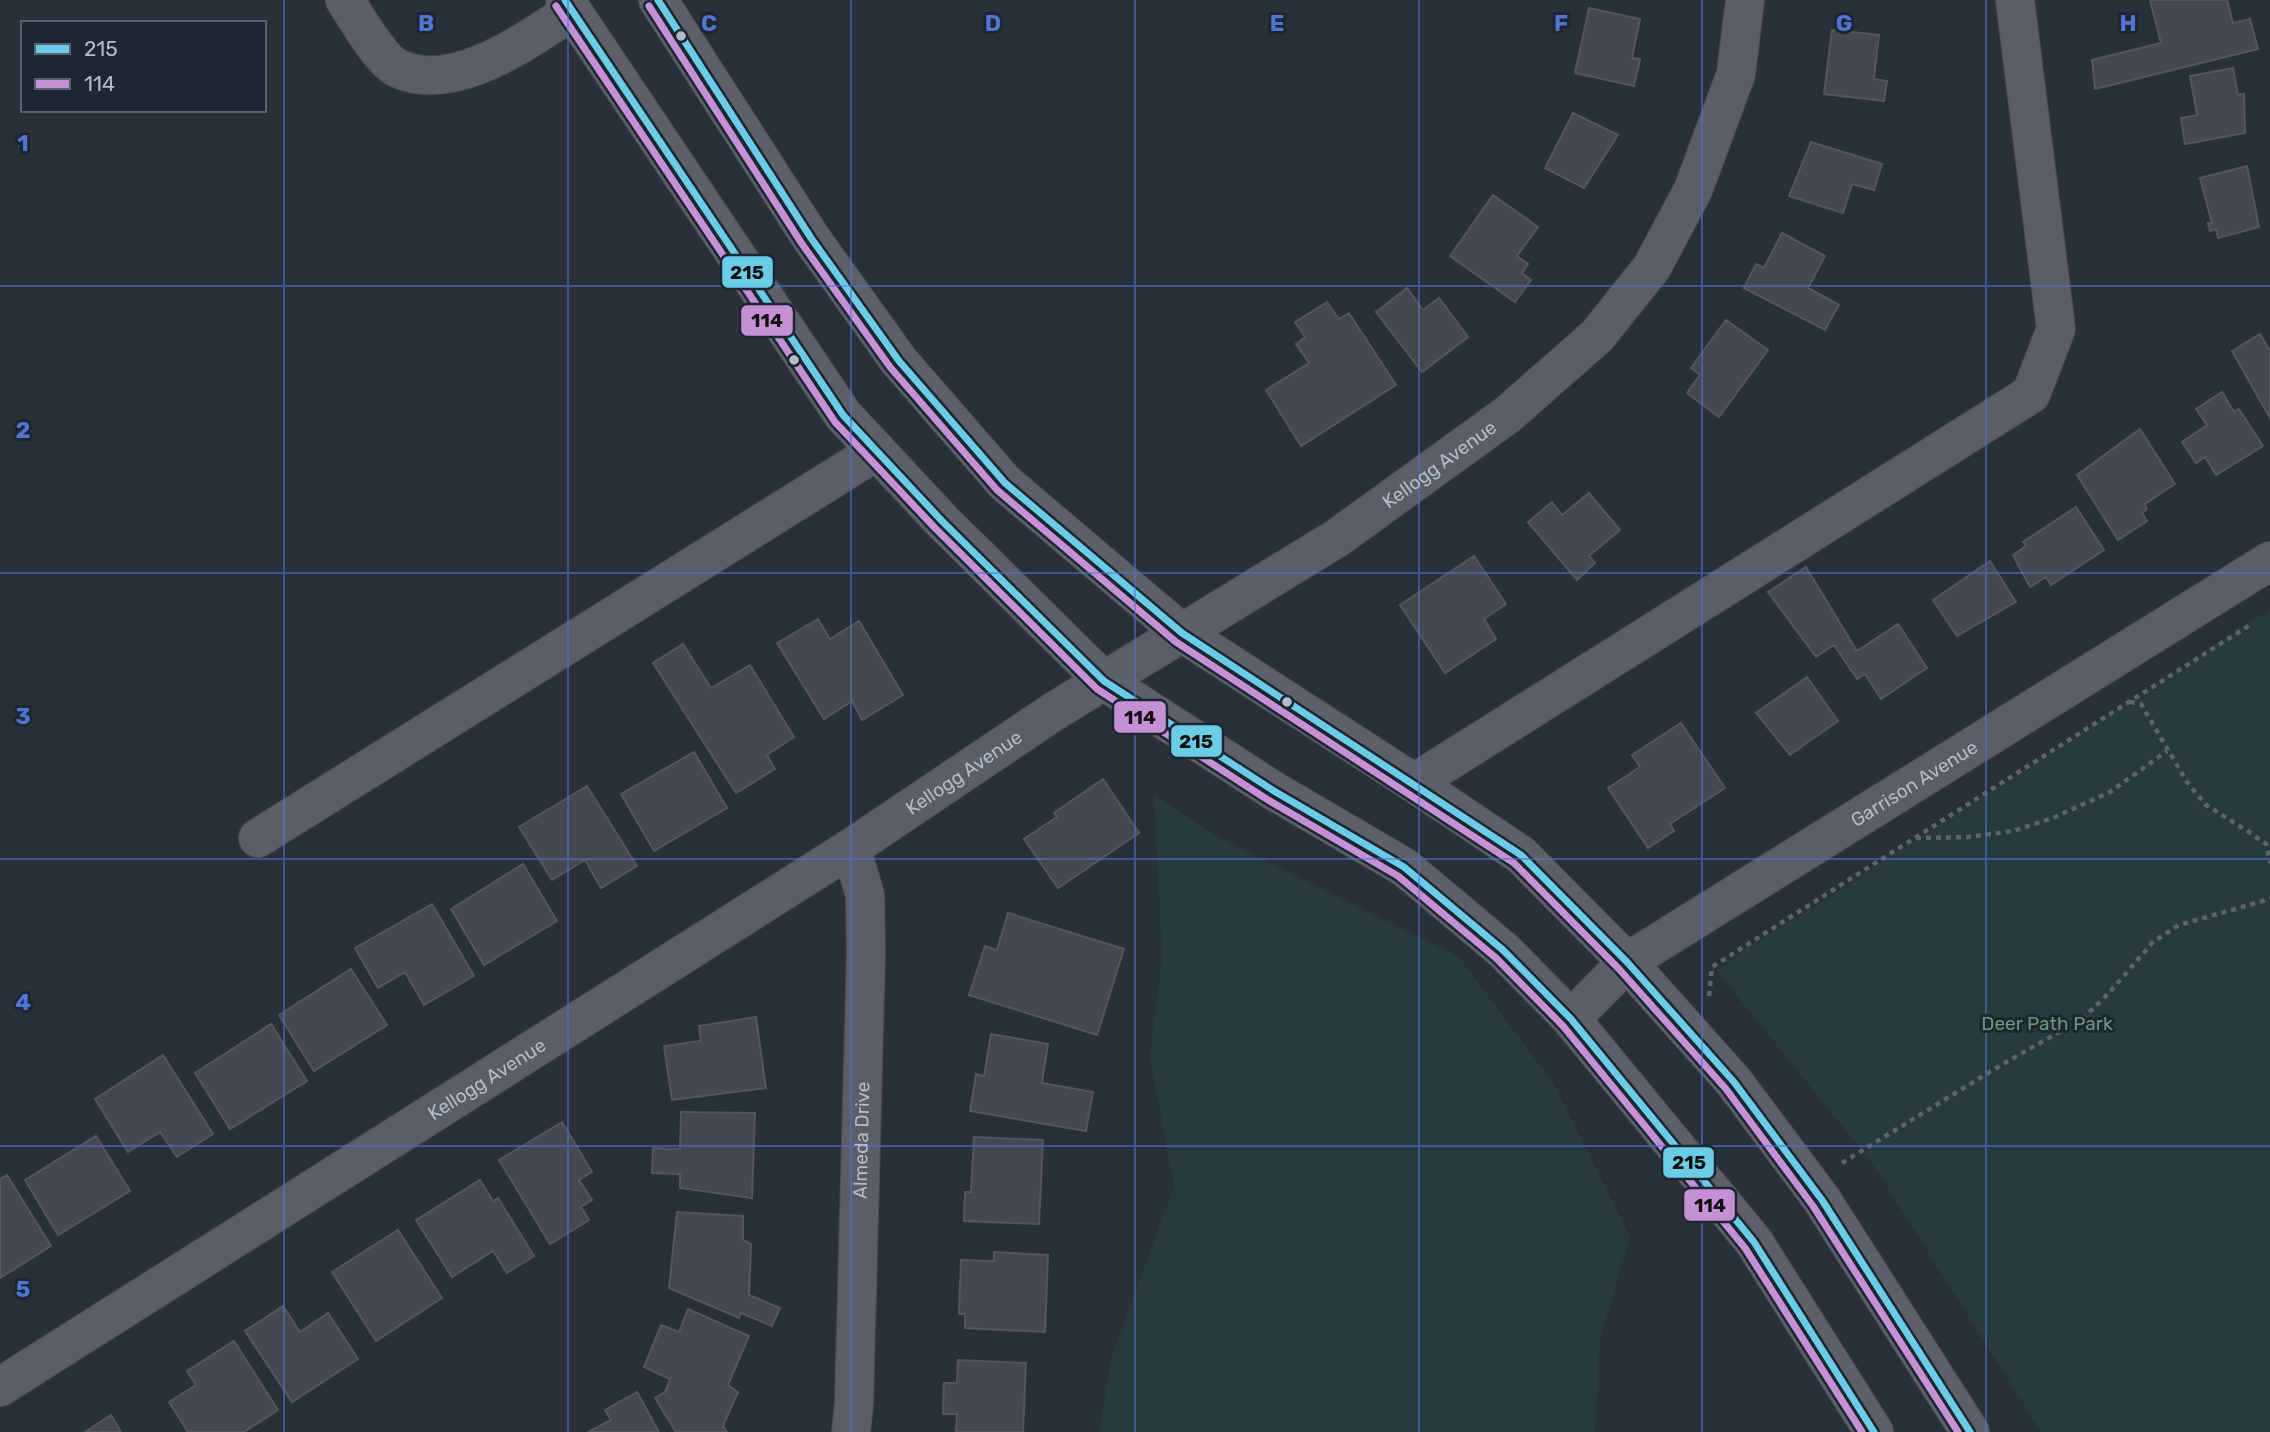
<svg xmlns="http://www.w3.org/2000/svg" width="2270" height="1432" font-family="Rubik,sans-serif">
<rect width="100%" height="100%" fill="#2a3038"/>
<path fill="#273a3e" d="M2270,609v823h-229l-169,-269 -156,-193 26,-17 -1,-2 74,-45z
M1154,794l62,42 243,121 94,126 77,154 -30,104 -5,91h-496l12,-74 63,-171 -24,-129 12,-101z"/>
<path fill="#444950" stroke="#52575f" stroke-width="2" d="M2150,0h77l6,23 17,-4 8,30 -163,40 -3,-29 69,-17z
M1589,8l51,11 -8,39 8,1 -6,27 -59,-13z
M1832,30l47,5 -5,44 13,2 -3,20 -60,-7z
M2233,68l5,27 6,-1 1,39 -60,11 -4,-26 16,-3 -7,-39z
M1573,113l45,22 -34,53 -39,-20z
M1811,142l71,22 -8,26 -22,-6 -9,29 -54,-17z
M2247,166l12,61 -41,11 -2,-9 -6,2 -2,-8h4l-12,-45z
M1493,195l45,32 -21,29 11,8 -6,9 9,7 -16,22 -65,-46z
M1782,233l43,23 -17,32 31,17 -14,25 -81,-42 12,-24 8,4z
M1407,288l16,22 16,-12 29,39 -46,35 -46,-60z
M1327,302l12,17 10,-6 47,72 -95,61 -35,-56 43,-27 -13,-19 9,-7 -10,-15z
M1726,320l42,30 -49,67 -32,-24 13,-18 -9,-7z
M2260,334l10,17v67l-38,-67z
M2222,392l12,20 5,-3 24,37 -47,29 -11,-18 -9,6 -14,-21 25,-17 -11,-16z
M2140,429l35,55 -30,20 2,5 -5,4 5,8 -29,19 -41,-65z
M1589,493l31,37 -31,26 6,7 -18,17 -49,-58 24,-20 10,13z
M2076,507l28,43 -53,35 -5,-8 -16,10 -17,-32 13,-9 -3,-4z
M1474,556l32,48 -22,15 12,20 -51,34 -45,-68z
M1990,561l26,41 -59,34 -24,-36z
M1806,567l51,84 41,-27 29,44 -46,31 -16,-25 -8,5 -23,-34 -18,12 -48,-65z
M818,619l12,20 29,-18 44,74 -41,25 -10,-19 -28,18 -47,-76z
M683,644l28,44 39,-23 44,72 -27,18 8,14 -39,24 -83,-130z
M1807,677l31,44 -48,34 -34,-42z
M1681,723l44,65 -55,36 4,7 -26,17 -40,-60 32,-21 -8,-12z
M694,752l33,56 -73,43 -33,-57z
M1103,779l36,54 -81,55 -34,-49 33,-22 -3,-4z
M587,786l50,80 -36,22 -16,-28 -33,20 -33,-53z
M523,864l34,57 -73,44 -33,-56z
M432,904l42,72 -50,29 -19,-33 -27,16 -23,-40z
M1008,913l116,36 -27,86 -128,-40 16,-49 12,4z
M351,969l36,56 -73,46 -35,-56z
M756,1017l10,71 -94,12 -8,-54 37,-5 -2,-15z
M271,1024l36,57 -77,48 -35,-56z
M991,1034l57,10 -6,39 51,9 -7,39 -116,-20 6,-37 8,2z
M163,1055l50,79 -36,23 -17,-25 -32,20 -33,-53z
M681,1112l74,1 -3,85 -72,-10v-14l-28,-1 1,-25 27,1z
M562,1122l30,50 -13,8 13,20 -11,7 8,13 -39,24 -51,-84z
M96,1136l34,55 -72,44 -33,-55z
M974,1137l69,3 -4,84 -75,-3 1,-29h6z
M7,1175l44,71 -51,32v-99z
M480,1180l13,21 5,-3 36,58 -27,17 -14,-22 -41,26 -36,-57z
M677,1212l66,4v24l8,4 -2,51 31,13 -8,18 -31,-13 -2,5 -70,-30z
M398,1230l44,68 -66,43 -44,-69z
M994,1252l54,3 -3,77 -80,-4v-14h-6l2,-54 33,1z
M283,1306l17,26 28,-19 30,46 -66,43 -47,-71z
M688,1309l61,27 -21,49 10,7 -15,34 4,6h-51l-21,-34 10,-6 5,-13 -26,-12 17,-42 18,7z
M234,1341l44,69 -34,22h-56l-19,-30 27,-17 -9,-14z
M958,1360l68,3 -3,69h-67l1,-18h-14l1,-31h13z
M637,1392l22,40h-71l23,-12 -6,-10z
M111,1415l10,17h-36z"/>
<g fill="none" stroke-linecap="round" stroke-linejoin="round">
<g stroke="#484c53" stroke-width="40">
<g id="minor">
<path d="M345,0c10,16 36,60 52,68 56,27 129,-27 175,-57"/>
<path d="M1414,783l617,-389 25,-65 -41,-329"/>
<path d="M258,838l619,-387"/>
<path id="s1" d="M1571,1019l56,-57 643,-401"/>
<path id="s2" d="M0,1387l851,-539 202,-136 284,-174 170,-123 90,-79 55,-69 41,-77 43,-116 9,-74"/>
<path id="s3" d="M851,1432l3,-29 12,-451 -1,-57 -14,-47"/>
</g>
</g>
<g stroke="#484c55" stroke-width="40">
<path id="major" d="M565,0l278,415 99,106 162,160 170,110 130,76 99,83 68,69 183,223 120,190
M658,0l153,238 88,123 106,122 177,150 232,150 107,72 106,107 107,120 88,118 148,232"/>
</g>
<path stroke="#5d636a" stroke-width="4.5" stroke-dasharray="5 5" stroke-linecap="butt" d="M2130,702l11,2 46,78 19,23 43,27 17,12 4,19
M1916,838l52,-1 45,-6 40,-13 57,-26 57,-41
M1709,996l3,-29 541,-344
M1842,1163l154,-95 86,-49 27,-26 44,-51 26,-17 91,-26"/>
<use href="#minor" stroke="#5a5e66" stroke-width="38"/>
<use href="#major" stroke="#5c6168" stroke-width="38"/>
<g stroke="#1d2633" stroke-width="12">
<path id="bus-1" d="M565,0l278,415 99,106 162,160 170,110 130,76 99,83 68,69 183,223 120,190
M658,0l153,238 88,123 106,122 177,150 339,222 106,107 107,120 88,118 148,232"/>
</g>
<g stroke="#1d2633" stroke-width="12">
<path id="bus-2" d="M556,6l279,416 100,106 162,161 171,111 130,76 98,82 67,68 182,222 117,184
M649,6l153,238 88,123 107,123 179,152 338,221 105,106 107,120 87,117 145,226"/>
</g>
<use href="#bus-1" stroke="#6bcce7" stroke-width="7"/>
<use href="#bus-2" stroke="#c590d5" stroke-width="7"/>
</g>
<path fill="none" stroke="#5274d3" stroke-width="2" stroke-opacity="0.55" d="M284,0v1432M568,0v1432M851,0v1432M1135,0v1432M1419,0v1432M1702,0v1432M1986,0v1432M0,286h2270M0,573h2270M0,859h2270M0,1146h2270"/>
<g fill="#b4bcc9" stroke="#1d2633" stroke-width="2.5">
<circle cx="681" cy="36" r="6"/>
<circle cx="794" cy="360" r="6"/>
<circle cx="1287" cy="702" r="6"/>
</g>
<g text-anchor="middle" dominant-baseline="central" stroke-width="6" stroke-linejoin="round" paint-order="stroke">
<g font-size="19" fill="#b4bcc9" stroke="#1d2633">
<text stroke="none"><textPath href="#s2" startOffset="1710">Kellogg Avenue</textPath></text>
<text stroke="none"><textPath href="#s2" startOffset="1143">Kellogg Avenue</textPath></text>
<text stroke="none"><textPath href="#s1" startOffset="418">Garrison Avenue</textPath></text>
<text stroke="none"><textPath href="#s2" startOffset="576">Kellogg Avenue</textPath></text>
<text stroke="none"><textPath href="#s3" startOffset="292">Almeda Drive</textPath></text>
</g>
<g font-size="19" fill="#6b9a76" stroke="#1d2633">
<text x="2047" y="1023">Deer Path Park</text>
</g>
</g>
<g font-size="23" text-anchor="middle" font-weight="bold" fill="#5274d3" stroke="#1d2633" stroke-width="6" stroke-linejoin="round" paint-order="stroke">
<text x="426" y="31">B</text>
<text x="709" y="31">C</text>
<text x="993" y="31">D</text>
<text x="1277" y="31">E</text>
<text x="1561" y="31">F</text>
<text x="1844" y="31">G</text>
<text x="2128" y="31">H</text>
<text x="23" y="151">1</text>
<text x="23" y="438">2</text>
<text x="23" y="724">3</text>
<text x="23" y="1010">4</text>
<text x="23" y="1297">5</text>
</g>
<g stroke="#1d2633" stroke-width="2.5">
<rect x="721" y="255" width="53" height="34" rx="7" fill="#6bcce7"/>
<rect x="740" y="304" width="54" height="33" rx="7" fill="#c590d5"/>
<rect x="1113" y="700" width="54" height="34" rx="7" fill="#c590d5"/>
<rect x="1170" y="724" width="53" height="34" rx="7" fill="#6bcce7"/>
<rect x="1662" y="1146" width="53" height="33" rx="7" fill="#6bcce7"/>
<rect x="1683" y="1188" width="53" height="34" rx="7" fill="#c590d5"/>
</g>
<g font-size="19" text-anchor="middle" font-weight="bold" fill="#111">
<text x="747" y="279">215</text>
<text x="767" y="327">114</text>
<text x="1140" y="724">114</text>
<text x="1196" y="748">215</text>
<text x="1689" y="1169">215</text>
<text x="1710" y="1212">114</text>
</g>
<rect x="21" y="21" width="245" height="91" fill="#1d2633" stroke="#59626f" stroke-width="2"/>
<rect x="35" y="44" width="35" height="10" fill="#6bcce7" stroke="#59626f" stroke-width="2"/>
<text x="84" y="56" font-size="21" fill="#b4bcc9">215</text>
<rect x="35" y="79" width="35" height="10" fill="#c590d5" stroke="#59626f" stroke-width="2"/>
<text x="84" y="91" font-size="21" fill="#b4bcc9">114</text>
</svg>
